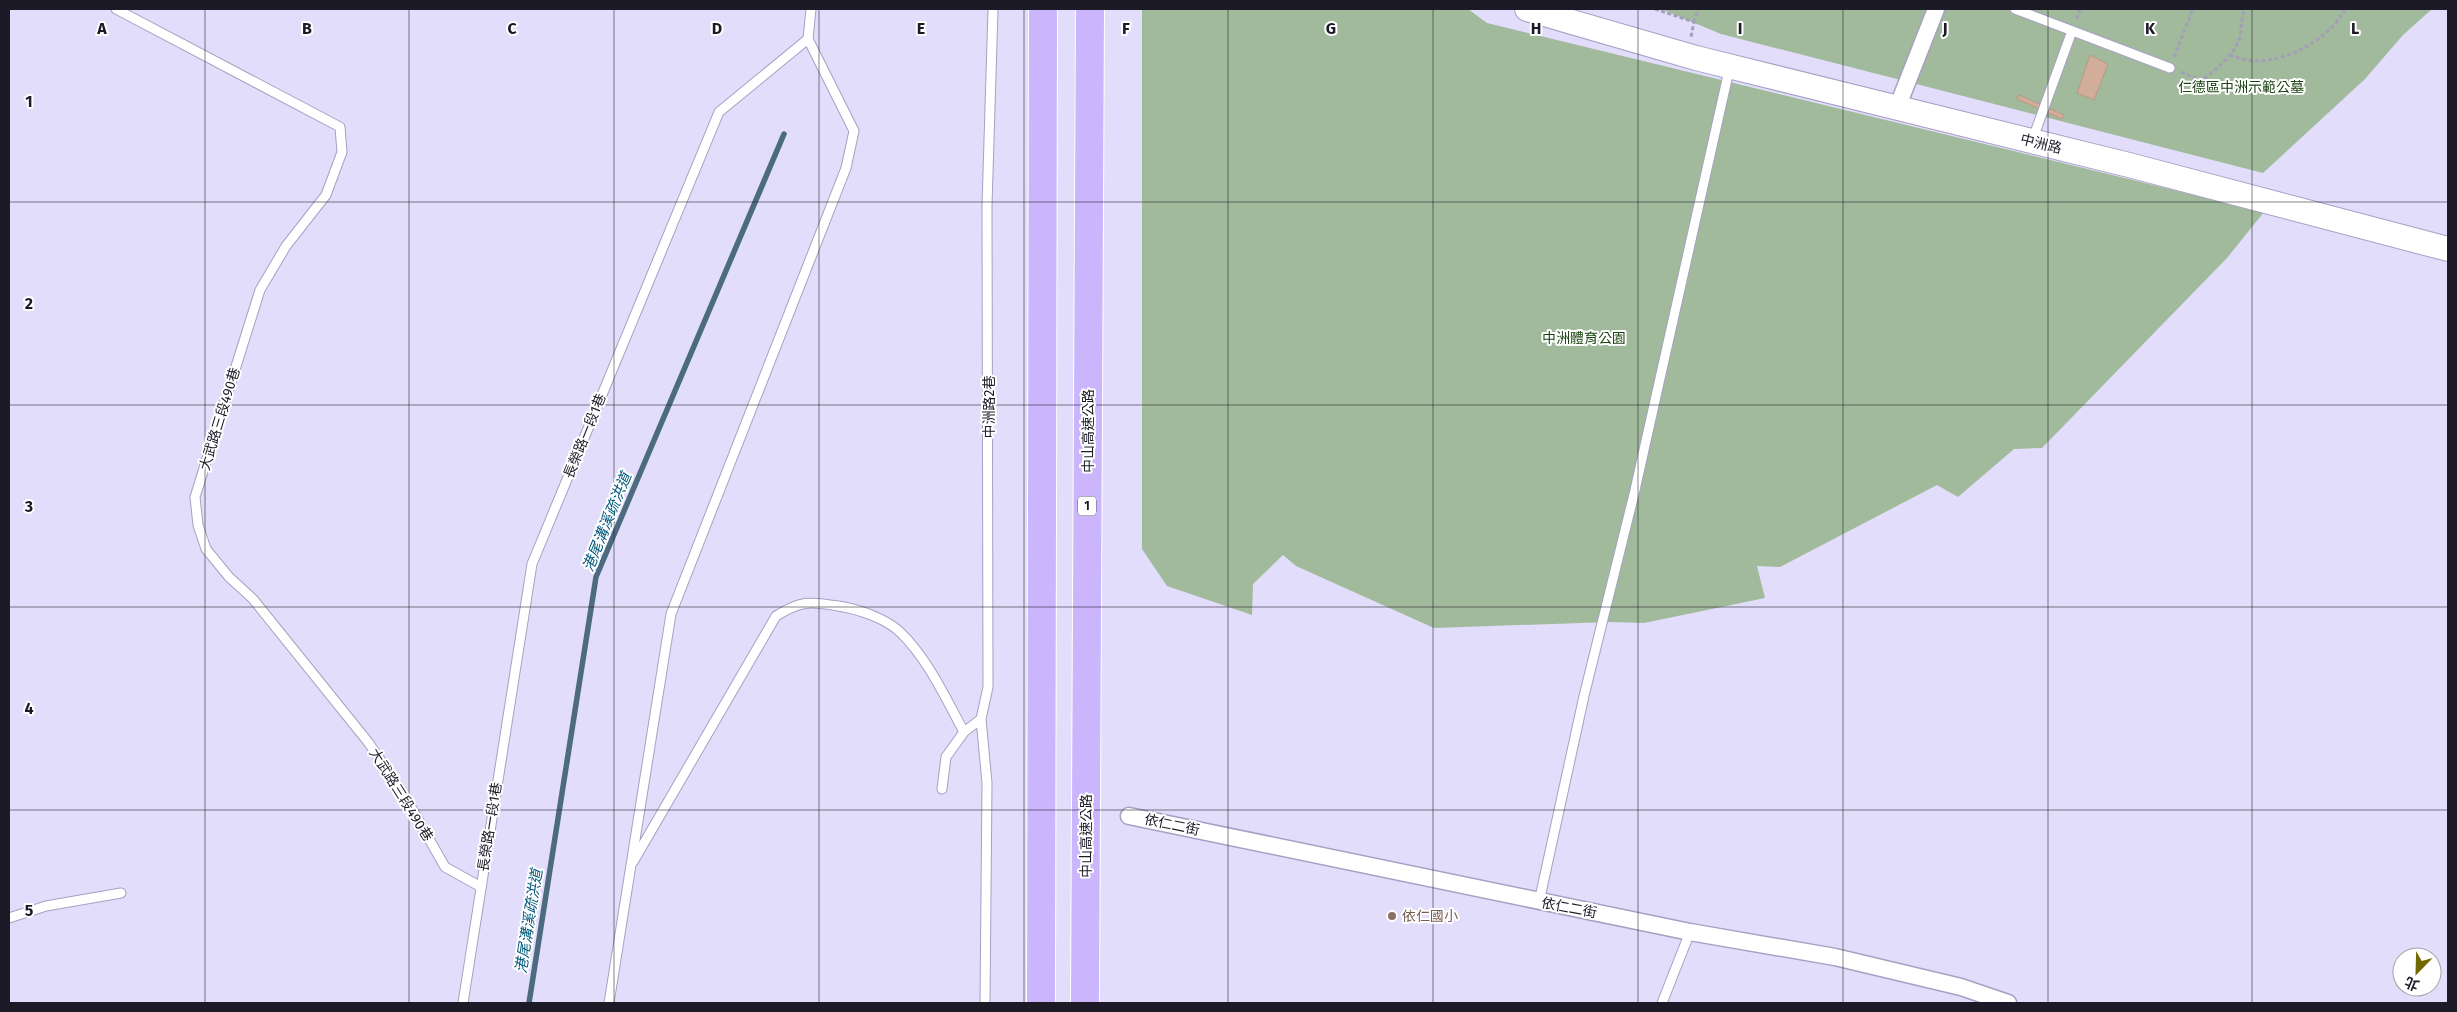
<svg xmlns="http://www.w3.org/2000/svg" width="2457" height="1012" font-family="'Fira Sans','Noto Sans TC',sans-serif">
<rect width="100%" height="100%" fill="#e1ddfa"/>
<path fill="#a2ba9c" d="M1142,9h326l19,14 777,189 -37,46 -185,190 -28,1 -56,48 -21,-12 -157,82 -23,-1 8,32 -121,25 -34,-1 -176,6 -138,-62 -13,-11 -30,29 -1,31 -85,-29 -25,-37z
M1661,9h771l-29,26 -38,44 -102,94 -542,-139z"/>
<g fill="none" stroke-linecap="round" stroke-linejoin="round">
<path stroke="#4d6b80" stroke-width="5.5" d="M529,1003l67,-426 188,-443"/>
</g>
<path fill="#d2ae9a" stroke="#ba9785" d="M2090,55l18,9 -14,36 -17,-7z
M2019,95l45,20 -2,4 -45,-20z"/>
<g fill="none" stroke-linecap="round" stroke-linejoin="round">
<g stroke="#a6a1c3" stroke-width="11">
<path id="lane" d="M116,9l224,118 2,25 -16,43 -40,51 -26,44 -65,207 3,28 8,24 23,28 24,22 115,143 35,51 42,74 36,20
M2015,9l155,59
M2032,141l40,-110
M981,719l6,64 -2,220
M942,789l4,-32 18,-25 17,-13 7,-32 -1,-481 6,-197
M633,862l143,-246c24,-15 33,-15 62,-10 20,3 47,12 62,26 28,27 46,67 64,100
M1539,902l45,-206 51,-206 95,-424
M9,918l37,-12 75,-13
M463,1003l69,-439 187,-452 89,-73 3,-30
M609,1003l62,-389 175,-446 8,-37 -46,-92
M1662,1003l28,-71"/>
</g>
<g stroke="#a6a1c3" stroke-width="19">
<path id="street" d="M1897,108l39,-99
M1129,816l561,116 145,25 126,30 47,16"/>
</g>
<g stroke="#a6a1c3" stroke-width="26">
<path id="secondary" d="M1527,9l169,49 433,107 319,84"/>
</g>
<g stroke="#fff" stroke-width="30">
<path id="highway" d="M1041,1003l2,-994
M1085,1003l5,-994"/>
</g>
<path stroke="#a39fb7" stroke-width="3" stroke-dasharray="4 2.5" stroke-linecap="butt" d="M1655,9l39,13 -3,15
M2077,19l3,-10
M1694,22l4,-13
M2230,55c7,2 16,6 23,6 34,1 77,-22 92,-52
M2174,57l19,-48
M2181,72l21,9c13,-12 31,-24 37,-41 3,-11 1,-21 6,-31"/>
<use href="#lane" stroke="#fff" stroke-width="9"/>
<use href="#street" stroke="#fff" stroke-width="16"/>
<use href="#secondary" stroke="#fff" stroke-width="24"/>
<use href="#highway" stroke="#cbb5fc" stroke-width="28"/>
</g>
<path fill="none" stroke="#1d1a27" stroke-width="1" stroke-opacity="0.55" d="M205,9v994M409,9v994M614,9v994M819,9v994M1024,9v994M1228,9v994M1433,9v994M1638,9v994M1843,9v994M2048,9v994M2252,9v994M9,202h2439M9,405h2439M9,607h2439M9,810h2439"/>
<circle fill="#8d6e63" stroke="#fff" stroke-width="2" cx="1392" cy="916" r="5"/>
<g text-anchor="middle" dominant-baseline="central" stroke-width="4" stroke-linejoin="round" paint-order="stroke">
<rect fill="#fff" stroke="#615f68" stroke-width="1" x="1078" y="496.5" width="18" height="19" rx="4"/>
<g font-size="12" font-weight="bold" fill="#1d1a27">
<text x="1087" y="506">1</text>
</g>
<g font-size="14" fill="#1b4312" stroke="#fff">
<text x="2241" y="87">仁德區中洲示範公墓</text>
<text x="1584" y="338">中洲體育公園</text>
</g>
<g font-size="14" fill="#1d1a27" stroke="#fff">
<text transform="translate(2041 144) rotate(14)">中洲路</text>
<text transform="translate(989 407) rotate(-90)">中洲路2巷</text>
<text transform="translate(220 419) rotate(-73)">大武路三段490巷</text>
<text transform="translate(1088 431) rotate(-90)">中山高速公路</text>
<text transform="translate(585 436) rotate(-68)">長榮路一段1巷</text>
<text transform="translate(401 795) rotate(58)">大武路三段490巷</text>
<text transform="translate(1172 825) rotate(12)">依仁二街</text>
<text transform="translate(490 827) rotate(-81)">長榮路一段1巷</text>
<text transform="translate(1086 836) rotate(-90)">中山高速公路</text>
<text transform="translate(1569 908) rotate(11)">依仁二街</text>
</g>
<g font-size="14" fill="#785e54" stroke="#fff" text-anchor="start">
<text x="1402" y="916">依仁國小</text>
</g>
<g font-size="15" font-style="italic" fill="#00587a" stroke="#fff">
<text transform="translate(607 522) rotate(-68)">港尾溝溪疏洪道</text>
<text transform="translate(529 921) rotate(-81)">港尾溝溪疏洪道</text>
</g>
</g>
<g font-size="16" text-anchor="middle" font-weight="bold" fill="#1d1a27" stroke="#fff" stroke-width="4" stroke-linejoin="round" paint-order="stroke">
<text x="102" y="34">A</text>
<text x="307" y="34">B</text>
<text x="512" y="34">C</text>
<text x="717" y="34">D</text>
<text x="921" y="34">E</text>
<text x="1126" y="34">F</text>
<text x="1331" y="34">G</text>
<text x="1536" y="34">H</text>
<text x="1740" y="34">I</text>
<text x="1945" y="34">J</text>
<text x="2150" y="34">K</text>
<text x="2355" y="34">L</text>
<text x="29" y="107">1</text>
<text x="29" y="309">2</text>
<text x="29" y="512">3</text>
<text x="29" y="714">4</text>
<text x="29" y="916">5</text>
</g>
<rect width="2457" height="1012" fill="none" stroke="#1d1a27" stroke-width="20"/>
<g transform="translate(2417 972) rotate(203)"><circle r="24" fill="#ffffff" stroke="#a5a3a9"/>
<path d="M0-4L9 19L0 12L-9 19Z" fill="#706800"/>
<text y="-8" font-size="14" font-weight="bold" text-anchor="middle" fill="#1d1a27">北</text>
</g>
</svg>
